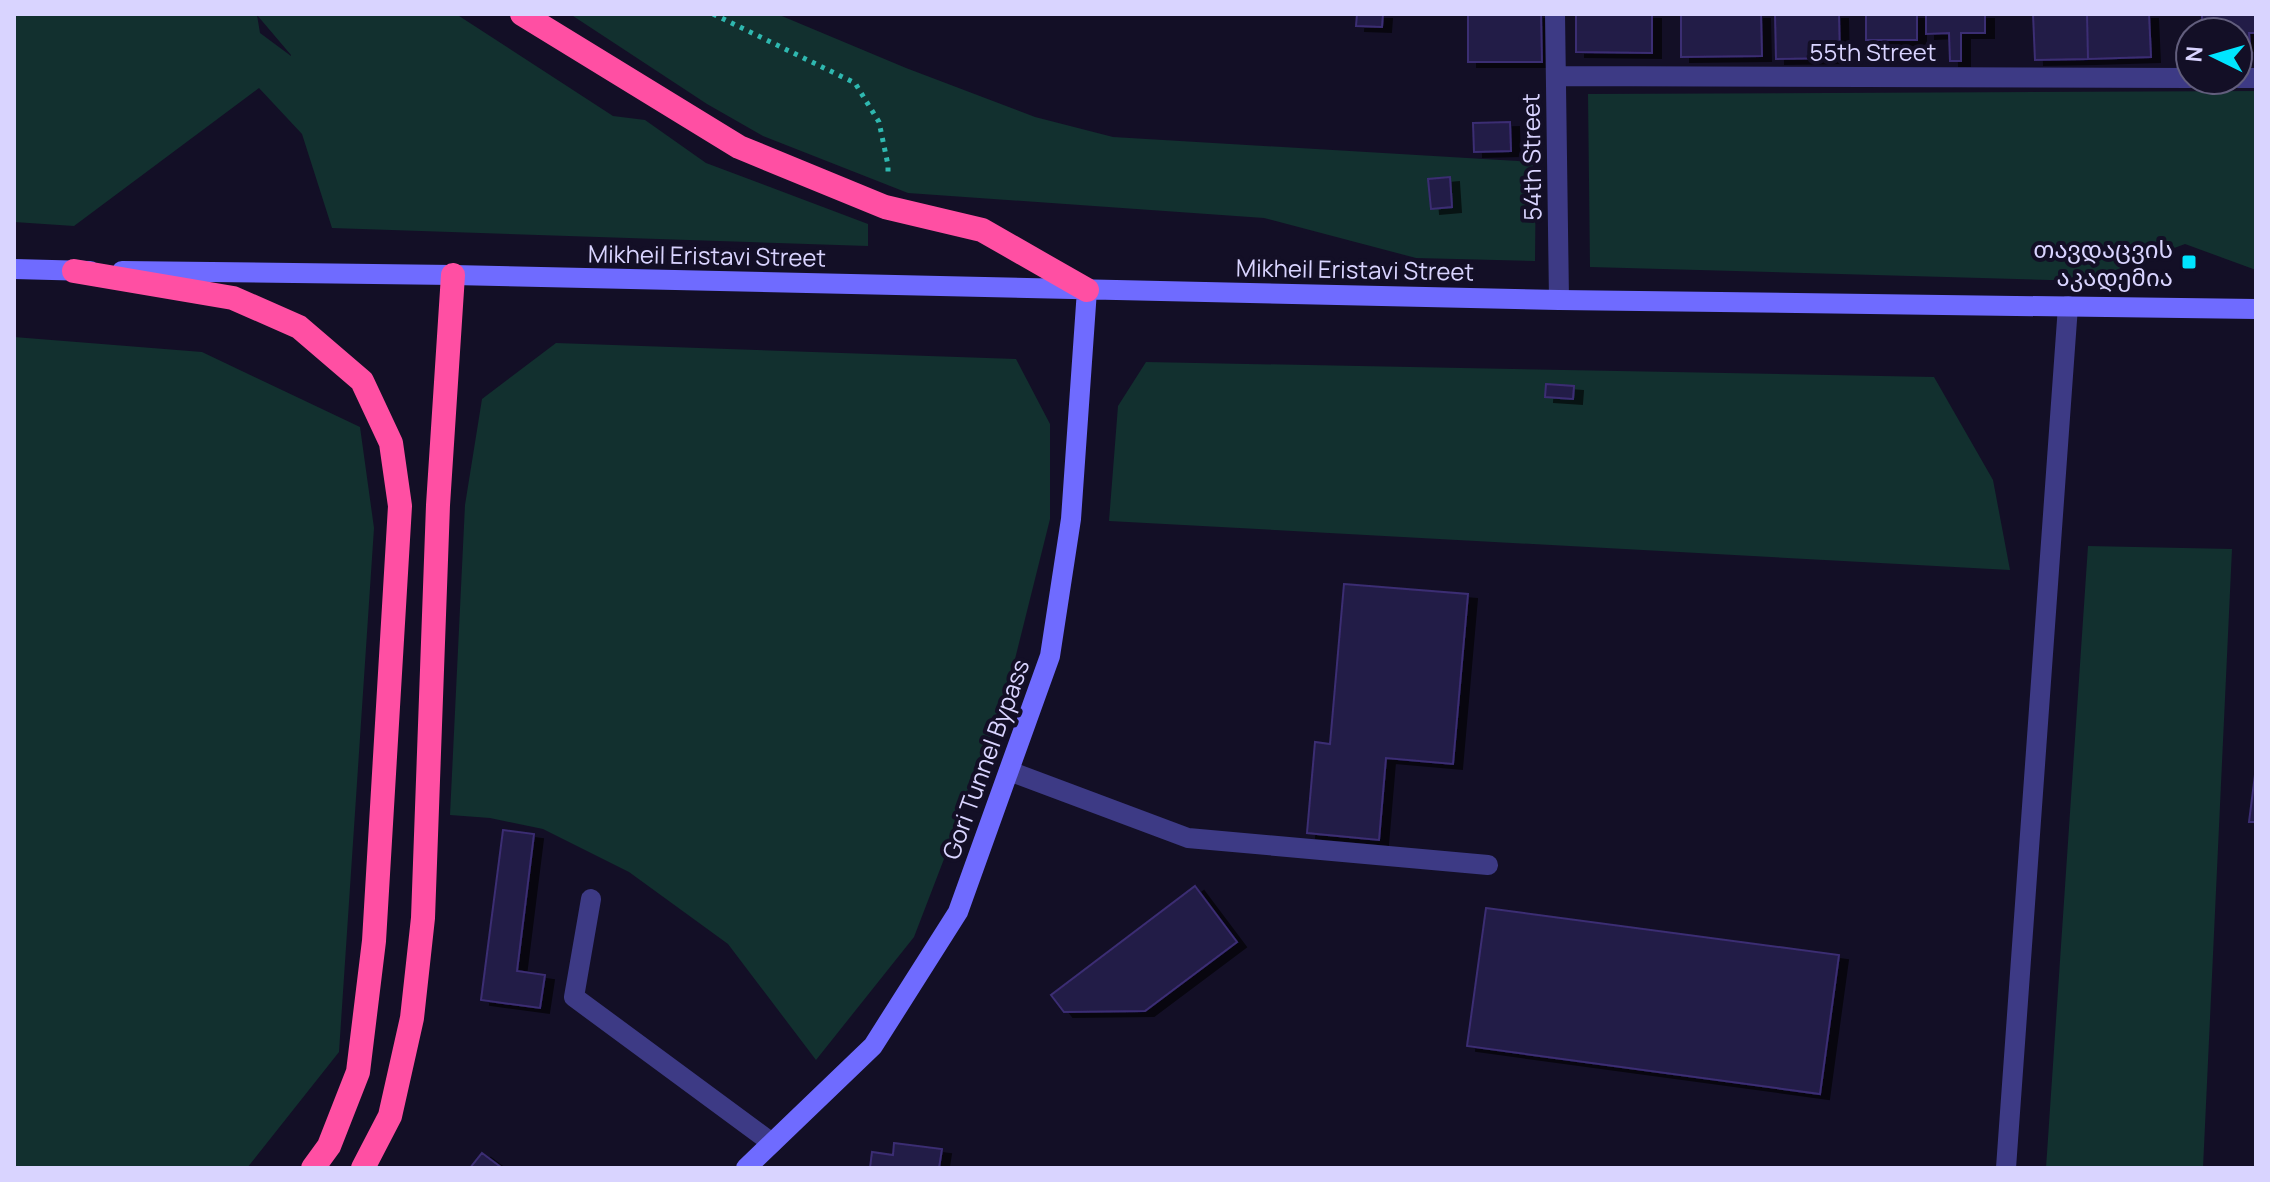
<svg xmlns="http://www.w3.org/2000/svg" width="2270" height="1182" font-family="Manrope,'Noto Sans Georgian',sans-serif">
<defs>
<filter id="shadow"><feDropShadow dx="9" dy="5" stdDeviation="0" flood-color="#0009"/></filter>
</defs>
<rect width="100%" height="100%" fill="#130f26"/>
<path fill="#12302f" fill-rule="evenodd" d="M14,14h442l157,102 32,4 61,43 162,61v22l-536,-18 -30,-94 -43,-46 -185,138 -60,-4zM257,15l34,40v1l-31,-23z
M570,14h207l129,54 129,49 78,20 423,25 -1,99 -119,-3 -152,-40 -356,-25 -145,-57 -56,-32z
M2256,91v179l-71,-26 -99,37 -496,-14 -2,-173z
M14,337l188,15 158,75 14,101 -35,524 -92,116h-233z
M556,343l460,16 34,65v95l-46,184 -90,234 -98,123 -88,-116 -99,-72 -86,-43 -53,-11 -40,-3 15,-310 17,-106z
M1146,362l788,15 59,103 17,90 -901,-49 9,-115z
M2088,546l144,3 -29,619h-157z"/>
<path fill="#241b47" stroke="#3b2d73" stroke-width="2" filter="url(#shadow)" d="M1357,14h26l-1,13 -26,-1z
M1468,14h73l1,48h-74z
M1576,14h76v39l-76,-1z
M1681,14h80l1,42 -81,1z
M1775,14h64l1,44 -64,1z
M1866,14h51v26h-51z
M1926,14h59v19h-24v28h-11l-1,-28 -23,1z
M2033,14h54l1,45 -53,1z
M2087,14h62l2,43 -63,2z
M2202,14h54v19h-7l1,13h-12v-14h-36z
M1510,122l1,29 -37,1 -1,-29z
M1450,177l2,30 -21,2 -3,-30z
M1546,384l28,2 -1,13 -28,-2z
M1344,584l124,10 -15,170 -67,-6 -7,82 -72,-7 8,-91 15,2z
M2256,767v55h-7z
M503,830l31,4 -17,137 28,4 -5,33 -59,-8z
M1195,886l42,56 -92,69 -81,1 -13,-17z
M1486,908l353,47 -19,139 -353,-48z
M894,1143l48,6 -3,19h-69l2,-16 21,3z
M482,1153l20,15h-32z"/>
<g fill="none" stroke-linecap="round" stroke-linejoin="round">
<path stroke="#2fb8b0" stroke-width="5" stroke-dasharray="4 6" stroke-linecap="butt" d="M713,14l142,69 24,39 9,43v9"/>
<path stroke="#3d3a85" stroke-width="20" d="M1009,771l179,67 300,27
M591,899l-17,98 198,146"/>
<path stroke="#3d3a85" stroke-width="20" d="M1555,14l4,286
M1556,76l634,2
M2238,78h18
M2006,1168l62,-862"/>
<path stroke="#6f6bff" stroke-width="20" d="M14,269l76,2
M122,271l331,4 1106,25 697,9
M746,1168l127,-122 85,-134 92,-256 21,-137 16,-229"/>
<path stroke="#ff4fa3" stroke-width="24" d="M522,14l217,133 146,60 97,23 105,60
M74,271l159,27 66,29 63,54 29,62 9,63 -26,435 -16,131 -29,74 -16,22
M363,1168l27,-52 22,-98 11,-100 15,-413 15,-230"/>
</g>
<rect fill="#00e5ff" stroke="#130f26" stroke-width="3" x="2181" y="254" width="16" height="16" rx="4"/>
<g text-anchor="middle" dominant-baseline="central" stroke-width="8" stroke-linejoin="round" paint-order="stroke">
<g font-size="24" fill="#d9d4ff" stroke="#130f26">
<text x="1873" y="51">55th Street</text>
<text transform="translate(1531 157) rotate(-91)">54th Street</text>
<text transform="translate(707 255) rotate(1)">Mikheil Eristavi Street</text>
<text transform="translate(1355 269) rotate(1)">Mikheil Eristavi Street</text>
<text transform="translate(985 759) rotate(-70)">Gori Tunnel Bypass</text>
</g>
<g font-size="24" fill="#d9d4ff" stroke="#130f26" text-anchor="end">
<text x="2173" y="248">თავდაცვის<tspan x="2173" dy="28">აკადემია</tspan></text>
</g>
</g>
<rect width="2270" height="1182" fill="none" stroke="#d9d4ff" stroke-width="32"/>
<g transform="translate(2214 56) rotate(275)"><circle r="38" fill="#130f26" stroke="#625e7d" stroke-width="2"/>
<path d="M0-6L14 30L0 20L-14 30Z" fill="#00e5ff"/>
<text y="-12" font-size="22" font-weight="bold" text-anchor="middle" fill="#d9d4ff">N</text>
</g>
</svg>
